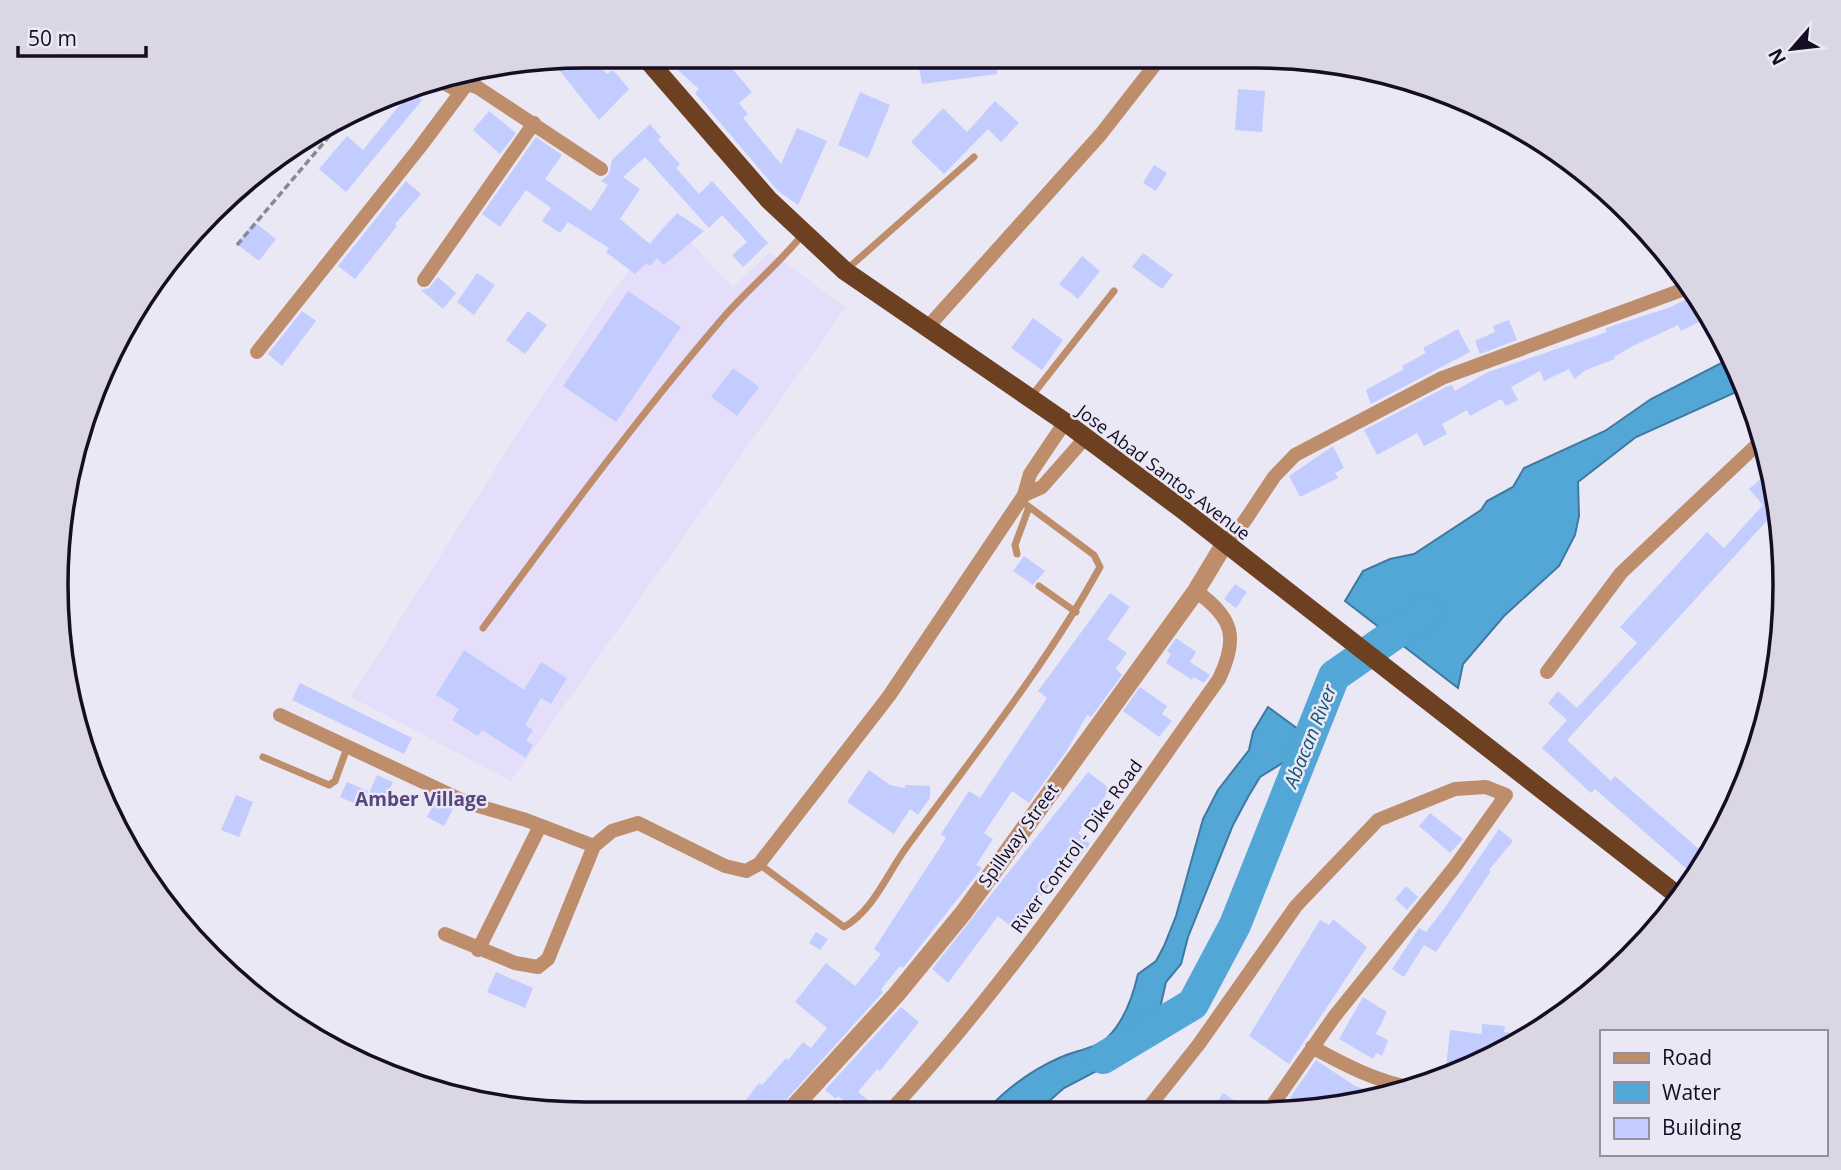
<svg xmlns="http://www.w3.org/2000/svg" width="1841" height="1170" font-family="'Open Sans',sans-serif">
<rect width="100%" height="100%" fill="#ebe8f5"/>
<path fill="#e5defb" d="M668,219l65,68 37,-35 76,55 -335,474 -160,-84 184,-291 65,-97z"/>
<path fill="#52a7d7" stroke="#3f79a1" stroke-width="2" d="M1731,358l14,30 -109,49 -58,45 1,34 -4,19 -16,31 -55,50 -41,48 -5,24 -113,-87 18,-30 27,-12 24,-5 67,-44 6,-9 26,-14 11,-19 81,-37 46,-32z
M1268,707l49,36 -11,13 -17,3 -29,18 -12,20 -15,28 -45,112 -7,27 -15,18 -8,35 -48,47 -46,24 -17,15 -18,9h-44c21,-23 45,-41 74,-54 14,-7 39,-10 49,-21 17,-17 25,-41 30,-63l18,-13 8,-15 12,-30 27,-97 15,-29 31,-40 4,-18z"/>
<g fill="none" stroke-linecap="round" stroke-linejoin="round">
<path stroke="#52a7d7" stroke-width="32" d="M1103,1058l90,-54 42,-79 99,-249 92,-64"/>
</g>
<path fill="#c2ccfe" d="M592,56l15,18 6,-4 16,19 -30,31 -47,-59z
M662,56l60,1 30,35 -13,11 9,11 -5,4 38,46 16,-36 30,13 -29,64 -20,-14 -83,-98 4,-4z
M917,58h78l2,16 -75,10z
M1238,89l27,2 -3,41 -27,-2z
M411,91l11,9 -76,92 -27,-23 28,-33 16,14z
M860,92l30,13 -22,53 -30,-13z
M995,101l24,22 -18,19 -13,-13 -44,45 -33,-32 32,-34 24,24z
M489,111l27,22 -16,21 -27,-24z
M650,124l11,13 -3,3 22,24 -4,4 23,26 13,-13 56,62 -25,24 -11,-12 15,-13 -25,-27 -13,13 -64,-71 -22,20 17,12 -20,30 30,25 27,-31 27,18 -40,34 -7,-7 -7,8 -4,-3 -11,11 -29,-22 3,-4 -41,-26 -8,11 -18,-12 9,-13 -25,-18 -26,37 -18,-13 54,-77 26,18 -17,24 46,32 17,-26 -7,-4 8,-7 3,-14z
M1154,165l13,8 -11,18 -13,-8z
M406,181l15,13 -26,30 2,2 -42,53 -17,-13z
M254,222l22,17 -17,22 -22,-17z
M1143,253l30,22 -11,14 -30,-22z
M1082,256l18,15 -22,28 -19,-15z
M477,273l18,12 -21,30 -17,-13z
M438,277l18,16 -13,16 -22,-19 8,-2z
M628,291l53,36 -65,95 -53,-36z
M1696,295l15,21 -30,15 -3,-6 -45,21 -19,11 1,2 -29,11 -12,9 -5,-10 -25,12 -4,-10 -29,16 7,13 -12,6 -5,-7 -31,17 -3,-6 -25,14 5,10 -23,12 -7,-13 -40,22 -13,-25 82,-43 6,-2 3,6 33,-19 119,-40 -2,-3 7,-3 56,-18z
M302,311l14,10 -34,45 -14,-12z
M528,311l19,14 -22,29 -19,-14z
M1033,318l30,22 -21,30 -31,-22z
M1509,320l8,20 -37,14 -5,-13 20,-9 -2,-6z
M1458,329l12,23 -99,52 -5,-14 38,-21 -2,-3 24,-13 -3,-5z
M733,368l26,19 -22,29 -26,-19z
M1333,446l11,22 -9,5 3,5 -38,19 -11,-21z
M1770,471l11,54 -9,-10 -205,225 44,41 4,-5 92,80 -12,20 -100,-87 -4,4 -49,-45 25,-28 -19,-17 10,-12 19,17 60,-65 -17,-16 87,-95 17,16 39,-43 -14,-16z
M1024,556l21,15 -12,14 -20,-14z
M1235,584l12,8 -11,16 -12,-9z
M1110,593l20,14 -23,32 20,14 -11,15 6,7 -31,42 -4,-2 -20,35 -38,53 -17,-12 -28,42 9,6 -17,26 6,3 -79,100 -3,-2 -19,23 2,3 -107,119 -38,-1 21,-27 3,2 24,-27 2,2 15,-18 8,6 16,-20 -32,-26 31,-39 29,23 26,-32 -7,-5 72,-111 -5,-4 28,-43 11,7 67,-100 -9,-7z
M1176,638l20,14 -6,10 20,13 -6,8 -11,-6 -1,3 -26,-17 5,-9 -4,-3z
M464,650l60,40 17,-28 26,16 -16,26 -10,-6 -16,27 8,5 -7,11 7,4 -7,13 -44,-28 -4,6 -26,-16 7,-11 -23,-14z
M300,683l112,55 -8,16 -112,-54z
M1140,687l27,19 -5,8 10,7 -13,16 -36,-26z
M869,770l21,15 15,3v-3l25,1v12l-12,17 -8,-6 -16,25 -47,-32z
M1088,772l22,17 -32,44 12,11 -25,30 -4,-3 -47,58 -16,-13 -50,67 -16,-14z
M377,775l16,7 -10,21 -15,-7z
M347,782l21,9 -6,16 -22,-10z
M236,795l17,7 -14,35 -18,-7z
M436,799l18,8 -10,19 -17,-9z
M1430,813l33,26 -13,14 -31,-27z
M1499,829l14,12 -24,29 2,1 -55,81 -12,-7 -20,32 -12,-8 27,-41 7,4 20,-26z
M1406,886l12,11 -11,13 -12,-11z
M1333,919l34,28 -78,117 -40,-28 71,-116 9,5z
M816,932l12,7 -8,11 -11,-7z
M496,972l37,16 -8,20 -38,-16z
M1363,997l24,15 -11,22 12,6 -6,16 -6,-3 -3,6 -34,-20z
M901,1007l18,15 -39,49 -3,-2 -19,23 10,8 -12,11 -18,-15 -2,3 -11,-9z
M1482,1024l23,2 -1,6 10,1 -1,12 -23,14 -16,2 -1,5 -28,10 5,-46 32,4z
M1316,1060l39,26 32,11 -33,5 -21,-6 -9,11 -36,6 5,-7 -6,-4z
M1223,1093l30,20 -42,-1z"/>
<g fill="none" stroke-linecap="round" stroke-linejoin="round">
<path stroke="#8b8697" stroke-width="3.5" stroke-dasharray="7 3.5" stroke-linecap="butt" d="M237,245l106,-125"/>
<path stroke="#be8e6c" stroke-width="7" d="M846,270l128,-113
M1030,398l84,-107
M1017,554l-2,-9 14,-38
M1039,586l37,26
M483,628c77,-105 154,-210 239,-309 26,-30 56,-54 81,-85
M263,757l66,28 6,-4 12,-33
M759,864l85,63c29,-16 43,-53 62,-79 67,-92 139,-181 194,-281l-6,-12 -74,-55"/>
<path stroke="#be8e6c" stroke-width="14" d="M438,80l21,11
M424,280l110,-157
M926,329l175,-195 53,-68
M257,352l163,-205 47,-63 10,3 124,82
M1024,495l18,-8 44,-50
M1225,543l19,-21 30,-45 21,-22 147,-77 248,-91
M1547,672l74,-99 142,-134
M280,715l188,88 58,17 68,26
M445,934l70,29 23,4 10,-8 46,-113 18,-15 26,-8 87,43 21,5 13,-7 130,-168 135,-201 6,-21 35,-52
M478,950l62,-124
M1312,1047c31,17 67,36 102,41
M890,1111c123,-133 224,-285 329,-432 20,-42 14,-61 -23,-88
M1145,1112l54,-68 97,-138 82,-86 77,-31 31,-2 20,8 -52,73 -120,149 -67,96"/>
<path stroke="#be8e6c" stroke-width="18" d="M790,1111l106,-116 68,-83 232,-321 29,-48"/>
<path stroke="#6c4020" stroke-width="19" d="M644,56l125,144 76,71 220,151 118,88 498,388"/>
</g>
<g text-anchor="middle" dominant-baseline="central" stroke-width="5" stroke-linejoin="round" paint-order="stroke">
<g font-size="18" fill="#140d23" stroke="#ebe8f5">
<text transform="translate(1164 472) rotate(37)">Jose Abad Santos Avenue</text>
<text transform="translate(1018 835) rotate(-54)">Spillway Street</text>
<text transform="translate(1076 846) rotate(-54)">River Control - Dike Road</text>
</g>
<g font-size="19" font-style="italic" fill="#155677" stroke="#ebe8f5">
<text transform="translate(1310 736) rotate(-68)">Abacan River</text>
</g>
<g font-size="19" font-weight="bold" fill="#57477d" stroke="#ebe8f5">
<text x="421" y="799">Amber Village</text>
</g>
</g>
<path d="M0 0H1841V1170H0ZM585 68H1256A517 517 0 0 1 1773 585V585A517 517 0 0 1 1256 1102H585A517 517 0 0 1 68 585V585A517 517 0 0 1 585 68Z" fill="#dad6e4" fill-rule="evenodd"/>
<path fill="none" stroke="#140d23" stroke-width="3.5" d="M585 68H1256A517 517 0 0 1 1773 585V585A517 517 0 0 1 1256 1102H585A517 517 0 0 1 68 585V585A517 517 0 0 1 585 68Z"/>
<rect x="1600" y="1030" width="228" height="126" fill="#ebe8f5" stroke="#9590a1" stroke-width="2"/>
<rect x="1614" y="1053" width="35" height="10" fill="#be8e6c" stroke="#9590a1" stroke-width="2"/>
<text x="1662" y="1065" font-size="21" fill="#140d23">Road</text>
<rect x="1614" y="1082" width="35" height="21" fill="#52a7d7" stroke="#9590a1" stroke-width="2"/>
<text x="1662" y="1100" font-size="21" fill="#140d23">Water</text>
<rect x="1614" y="1118" width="35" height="21" fill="#c2ccfe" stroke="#9590a1" stroke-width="2"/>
<text x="1662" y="1135" font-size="21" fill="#140d23">Building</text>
<g transform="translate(1792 49) rotate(242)" stroke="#ebe8f5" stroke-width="5" paint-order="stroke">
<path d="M0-5L12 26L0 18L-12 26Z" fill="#140d23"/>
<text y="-10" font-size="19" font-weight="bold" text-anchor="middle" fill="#140d23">N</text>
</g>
<path d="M18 46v10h128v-10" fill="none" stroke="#140d23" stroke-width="3.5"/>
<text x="28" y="46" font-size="21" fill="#140d23" stroke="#ebe8f5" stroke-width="5" paint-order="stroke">50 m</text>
</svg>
